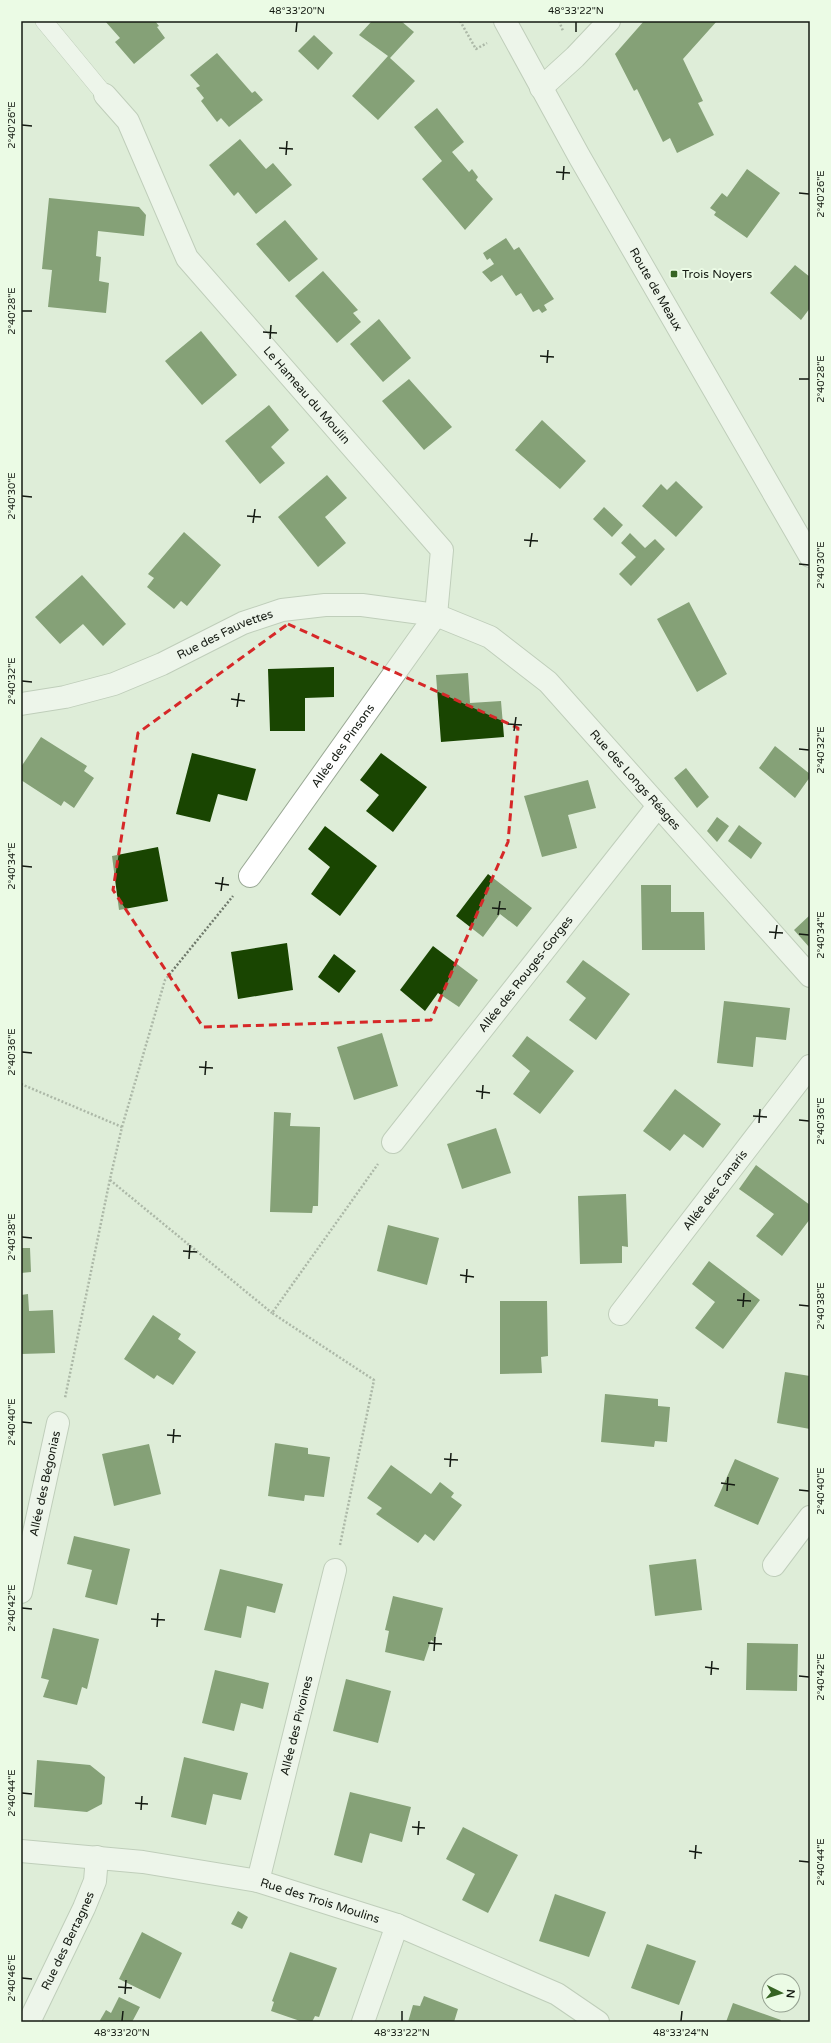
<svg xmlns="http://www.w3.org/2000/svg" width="831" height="2043" font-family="'Varela Round',sans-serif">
<rect width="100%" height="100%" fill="#deedd8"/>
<path fill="#194501" d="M105,21h50l4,5 -2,1 8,11 -31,26 -19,-22 5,-4z
M372,21h29l13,11 -24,26 25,23 -37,39 -26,-24 36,-40 -29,-21z
M644,21h73l-34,38 20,42 -5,2 16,32 -37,18 -7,-15 -7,4 -26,-53 -3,2 -19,-37z
M314,35l19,18 -15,17 -20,-19z
M217,53l35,40 3,-2 8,9 -34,27 -8,-9 -4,4 -16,-21 3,-3 -8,-10 4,-2 -10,-11z
M437,108l27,34 -12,10 17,20 3,-3 6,8 -2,3 17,19 -28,31 -43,-51 20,-18 -28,-34z
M240,139l26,30 7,-6 19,22 -36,29 -18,-22 -4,4 -25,-31z
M747,169l33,24 -33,45 -33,-23 2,-3 -6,-4 12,-15 5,4z
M49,198l90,9 7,8 -2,21 -46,-5 -2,25 5,1 -2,24 10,2 -3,30 -58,-6 4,-37 -10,-1z
M285,220l33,39 -29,23 -33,-38z
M506,238l8,12 5,-3 35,52 -10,6 3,5 -5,3 -3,-4 -6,3 -12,-19 -5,3 -14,-21 -11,7 -9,-10 12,-8 -4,-6 -3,2 -4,-7z
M795,265l15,12v31l-9,12 -31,-27z
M323,271l35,39 -5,3 8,9 -24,21 -42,-47z
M379,319l32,39 -28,24 -33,-38z
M201,331l36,44 -35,30 -37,-44z
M409,379l43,48 -28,23 -42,-49z
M269,405l20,25 -18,17 14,16 -25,21 -35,-43z
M542,420l44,41 -26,28 -45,-39z
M327,475l20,23 -22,19 21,26 -28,24 -40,-50z
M676,481l27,26 -27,30 -34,-31 19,-22 6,6z
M604,507l19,18 -11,12 -19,-18z
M184,532l37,33 -34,41 -6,-5 -7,8 -27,-22 7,-9 -6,-4z
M630,533l15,15 10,-9 10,10 -34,37 -12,-12 17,-17 -15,-14z
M82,575l44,49 -23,22 -20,-22 -23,20 -25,-27z
M689,602l38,72 -30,18 -40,-73z
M334,667v30l-29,1v33h-35l-2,-62z
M468,673l2,30 31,-2 3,36 -63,5 -5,-67z
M41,737l46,29 -3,5 10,7 -20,30 -10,-7 -3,5 -40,-26v-13z
M775,746l35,28v3l-15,21 -36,-30z
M192,753l64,16 -9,32 -29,-7 -8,28 -34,-8z
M381,753l46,34 -34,45 -27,-21 13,-16 -19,-15z
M686,768l23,29 -12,11 -23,-30z
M588,780l8,28 -28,7 9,33 -35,9 -18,-61z
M717,817l12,9 -12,16 -10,-11z
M739,825l23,18 -11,16 -23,-18z
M325,826l52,40 -37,50 -29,-22 19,-27 -22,-18z
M158,847l10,54 -49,9 -7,-54z
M488,874l44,34 -15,19 -17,-13 -17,23 -27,-21z
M641,885h30v27h33l1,38h-63z
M810,915v33l-16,-18z
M287,943l6,47 -55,9 -7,-47z
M433,946l45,34 -19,27 -21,-14 -13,18 -25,-21z
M334,954l22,17 -17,22 -21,-16z
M583,960l47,34 -34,46 -27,-20 17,-22 -20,-16z
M724,1001l66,7 -4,32 -30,-3 -3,30 -36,-4z
M382,1033l16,53 -44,14 -17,-53z
M527,1036l47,35 -34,43 -27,-20 17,-23 -18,-15z
M675,1089l46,35 -18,24 -19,-14 -14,17 -27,-20z
M274,1112l17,1 -1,13 30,1 -2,79h-5l-1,7 -42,-1z
M496,1128l15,45 -49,16 -15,-45z
M756,1165l54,40v14l-28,37 -26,-20 18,-22 -35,-25z
M626,1194l2,53 -6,-1v17l-42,1 -2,-68z
M388,1225l51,13 -12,47 -50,-14z
M21,1248h9l1,24 -10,1z
M709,1261l51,39 -37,49 -28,-21 20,-26 -23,-18z
M28,1294l1,17 24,-1 2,43 -34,1v-59z
M500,1301h47l1,55 -7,1 1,16 -42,1z
M153,1315l28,19 -3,5 18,13 -23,33 -16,-10 -3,4 -30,-20z
M785,1372l25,4v53l-33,-6z
M605,1394l53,5v7l12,1 -3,35 -12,-1 -1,6 -53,-5z
M275,1443l33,5v6l22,3 -6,40 -19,-2 -1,6 -36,-5z
M149,1444l12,50 -47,12 -12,-52z
M735,1459l44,19 -21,47 -44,-19z
M391,1465l40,29 9,-12 14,11 -3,4 11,8 -28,36 -9,-7 -7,9 -42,-29 6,-6 -15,-10z
M74,1536l56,13 -13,56 -32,-8 7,-27 -25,-6z
M696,1559l6,51 -47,6 -6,-51z
M220,1569l63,15 -8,29 -28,-7 -6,32 -37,-8z
M393,1596l50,12 -9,34 -3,-2 -7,21 -39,-9 4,-21 -4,-1z
M53,1628l46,11 -12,50 -5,-2 -5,18 -34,-8 6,-17 -8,-2z
M747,1643l51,1 -1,47 -51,-1z
M215,1670l54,13 -6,26 -22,-6 -7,28 -32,-8z
M346,1679l45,12 -13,52 -45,-12z
M184,1757l64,16 -7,27 -28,-6 -7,31 -35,-8z
M37,1760l53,5 15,12 -3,27 -15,8 -53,-5z
M350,1792l61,15 -9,35 -32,-9 -8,30 -28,-8z
M463,1827l55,28 -30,58 -26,-13 13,-26 -29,-15z
M555,1894l51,18 -17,45 -50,-16z
M238,1911l10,6 -6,12 -11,-5z
M142,1932l40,21 -22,46 -41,-20z
M647,1944l49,17 -17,44 -48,-17z
M290,1952l47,16 -18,49 -4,-1 -3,6h-9l-32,-11 3,-9 -2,-1z
M424,1996l34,13 -4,13h-46l5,-17 7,1z
M119,1997l21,10 -8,15h-33l7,-12 5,3z
M733,2003l48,17 -1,2h-54z"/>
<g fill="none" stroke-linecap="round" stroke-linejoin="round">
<g stroke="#9aa995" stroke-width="18">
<path id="lane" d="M44,21l61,74"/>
</g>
<g stroke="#9aa995" stroke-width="24">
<g id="street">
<path d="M541,88l34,-31 34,-36"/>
<path id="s1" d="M105,95l23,26 59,137 255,292 -6,65"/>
<path id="s2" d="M21,704l44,-7 49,-13 48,-20 81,-41 39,-13 43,-5h37l74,10 54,22 58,45 262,294"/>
<path id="s3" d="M250,876l186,-261"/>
<path id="s4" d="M393,1142l265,-336"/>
<path id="s5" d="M620,1314l190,-248"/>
<path d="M774,1565l36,-48"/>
<path id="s6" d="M21,1592l37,-169"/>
<path id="s7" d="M21,1851l122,11 115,19 139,44 160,69 41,28"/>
<path id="s8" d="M258,1881l77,-311"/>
<path id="s9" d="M29,2022l55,-114 11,-27 2,-24"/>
<path d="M363,2022l34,-97"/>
</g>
</g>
<g stroke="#9aa995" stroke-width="24">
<g id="primary">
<path id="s10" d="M505,21l74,135 231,400"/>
</g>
</g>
<path stroke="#6f796b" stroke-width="2.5" stroke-dasharray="2 2" stroke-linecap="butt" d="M460,21l16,28 11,-6
M559,21l4,10
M21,1084l101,43 -12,52 -45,219
M122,1127l43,-147 68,-84
M110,1180l162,133
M340,1545l34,-165 -102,-67 106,-149"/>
<use href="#lane" stroke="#fff" stroke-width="17"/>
<use href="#street" stroke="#fff" stroke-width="22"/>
<use href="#primary" stroke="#fff" stroke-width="22"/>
</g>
<path d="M0 0H831V2043H0ZM288,624l230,104 -10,114 -77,178 -228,7 -90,-137 25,-157z" fill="#deedd8" fill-opacity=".55" fill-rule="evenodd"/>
<path fill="none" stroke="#d62828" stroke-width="3" stroke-dasharray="8 5" stroke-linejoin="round" d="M288,624l230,104 -10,114 -77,178 -228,7 -90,-137 25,-157z"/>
<path fill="none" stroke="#141a12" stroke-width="1.5" d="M296,32l1,-10M576,32v-10M22,125l10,1M279,148l14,1M286,155l1,-14M556,172l14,1M563,180l1,-14M799,193l10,1M22,311h10M263,332l14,1M270,339l1,-14M540,356l14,1M547,363l1,-13M799,379h10M22,496l10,1M247,516l14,1M253,523l2,-14M524,540l14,1M530,547l2,-14M799,564l10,1M22,681l10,1M231,699l14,2M237,707l2,-14M508,724l14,1M514,731l2,-14M799,749l10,1M22,866l10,1M215,883l14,2M221,891l2,-14M492,908l14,1M498,915l2,-14M769,932l14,1M799,934l10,1M775,939l2,-14M22,1052l10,1M199,1067l14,1M205,1075l1,-14M476,1091l14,2M482,1099l1,-14M753,1116l14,1M799,1120l10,1M759,1123l1,-14M22,1237l10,1M183,1251l14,1M189,1259l1,-14M460,1275l14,2M466,1283l1,-14M737,1300l14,1M799,1305l10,1M743,1307l1,-14M22,1422l10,1M167,1435l14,1M173,1443l1,-14M444,1459l14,1M450,1467l1,-14M721,1483l14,2M799,1490l10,1M727,1491l1,-14M22,1608l10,1M151,1619l14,1M157,1627l1,-14M428,1643l14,1M434,1651l1,-14M705,1667l14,2M711,1675l1,-14M799,1676l10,1M22,1793l10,1M135,1803l13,1M141,1810l1,-14M412,1827l13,1M418,1835l1,-14M689,1851l13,2M695,1859l1,-14M799,1861l10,1M22,1978l10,1M118,1987l14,1M125,1994l1,-14M122,2021l1,-10M402,2021v-10M681,2021l1,-10"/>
<rect fill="#366423" stroke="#ebfbe5" stroke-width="1.5" x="670" y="270" width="8" height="8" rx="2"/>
<g text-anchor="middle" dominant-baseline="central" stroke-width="4" stroke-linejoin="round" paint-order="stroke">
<g font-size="12" fill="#141a12" stroke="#ebfbe5" text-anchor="start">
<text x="682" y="274">Trois Noyers</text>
</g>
<g font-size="12" fill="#141a12" stroke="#ebfbe5">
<text stroke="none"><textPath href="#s10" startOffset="308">Route de Meaux</textPath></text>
<text stroke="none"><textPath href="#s1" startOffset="366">Le Hameau du Moulin</textPath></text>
<text stroke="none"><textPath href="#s2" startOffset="217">Rue des Fauvettes</textPath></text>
<text stroke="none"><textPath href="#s3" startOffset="160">Allée des Pinsons</textPath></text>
<text stroke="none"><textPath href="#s2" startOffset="697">Rue des Longs Réages</textPath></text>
<text stroke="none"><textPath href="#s4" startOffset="214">Allée des Rouges-Gorges</textPath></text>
<text stroke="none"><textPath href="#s5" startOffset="156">Allée des Canaris</textPath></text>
<text stroke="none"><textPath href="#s6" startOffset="111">Allée des Bégonias</textPath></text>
<text stroke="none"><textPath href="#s8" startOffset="160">Allée des Pivoines</textPath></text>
<text stroke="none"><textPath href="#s7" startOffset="304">Rue des Trois Moulins</textPath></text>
<text stroke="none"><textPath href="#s9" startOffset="90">Rue des Bertagnes</textPath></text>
</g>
</g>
<rect width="831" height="2043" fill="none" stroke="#ebfbe5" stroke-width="44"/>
<g transform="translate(781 1993) rotate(95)"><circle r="19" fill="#ebfbe5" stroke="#95a191"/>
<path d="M0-3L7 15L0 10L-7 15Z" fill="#366423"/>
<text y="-6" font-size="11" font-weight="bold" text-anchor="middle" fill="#141a12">N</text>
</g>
<rect x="22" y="22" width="787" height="1999" fill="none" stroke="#141a12" stroke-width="1.5"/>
<g font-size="10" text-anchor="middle" fill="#141a12">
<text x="297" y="14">48°33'20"N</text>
<text x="576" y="14">48°33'22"N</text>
<text transform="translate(11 125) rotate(-90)" y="4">2°40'26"E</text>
<text transform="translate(820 194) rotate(-90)" y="4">2°40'26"E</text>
<text transform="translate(11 311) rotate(-90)" y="4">2°40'28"E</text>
<text transform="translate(820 379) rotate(-90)" y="4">2°40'28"E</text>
<text transform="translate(11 496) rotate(-90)" y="4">2°40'30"E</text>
<text transform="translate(820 565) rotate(-90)" y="4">2°40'30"E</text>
<text transform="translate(11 681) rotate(-90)" y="4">2°40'32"E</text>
<text transform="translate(820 750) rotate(-90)" y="4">2°40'32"E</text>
<text transform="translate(11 866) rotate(-90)" y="4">2°40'34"E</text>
<text transform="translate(820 935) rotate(-90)" y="4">2°40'34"E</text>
<text transform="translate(11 1052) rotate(-90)" y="4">2°40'36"E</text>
<text transform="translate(820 1121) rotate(-90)" y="4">2°40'36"E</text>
<text transform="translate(11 1237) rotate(-90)" y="4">2°40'38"E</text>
<text transform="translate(820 1306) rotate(-90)" y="4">2°40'38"E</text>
<text transform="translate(11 1422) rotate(-90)" y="4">2°40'40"E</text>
<text transform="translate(820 1491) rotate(-90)" y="4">2°40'40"E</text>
<text transform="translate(11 1608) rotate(-90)" y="4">2°40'42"E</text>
<text transform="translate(820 1677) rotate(-90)" y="4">2°40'42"E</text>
<text transform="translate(11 1793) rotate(-90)" y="4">2°40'44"E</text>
<text transform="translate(820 1862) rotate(-90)" y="4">2°40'44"E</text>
<text transform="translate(11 1978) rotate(-90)" y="4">2°40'46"E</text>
<text x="122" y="2036">48°33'20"N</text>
<text x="402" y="2036">48°33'22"N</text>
<text x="681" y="2036">48°33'24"N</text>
</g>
</svg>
